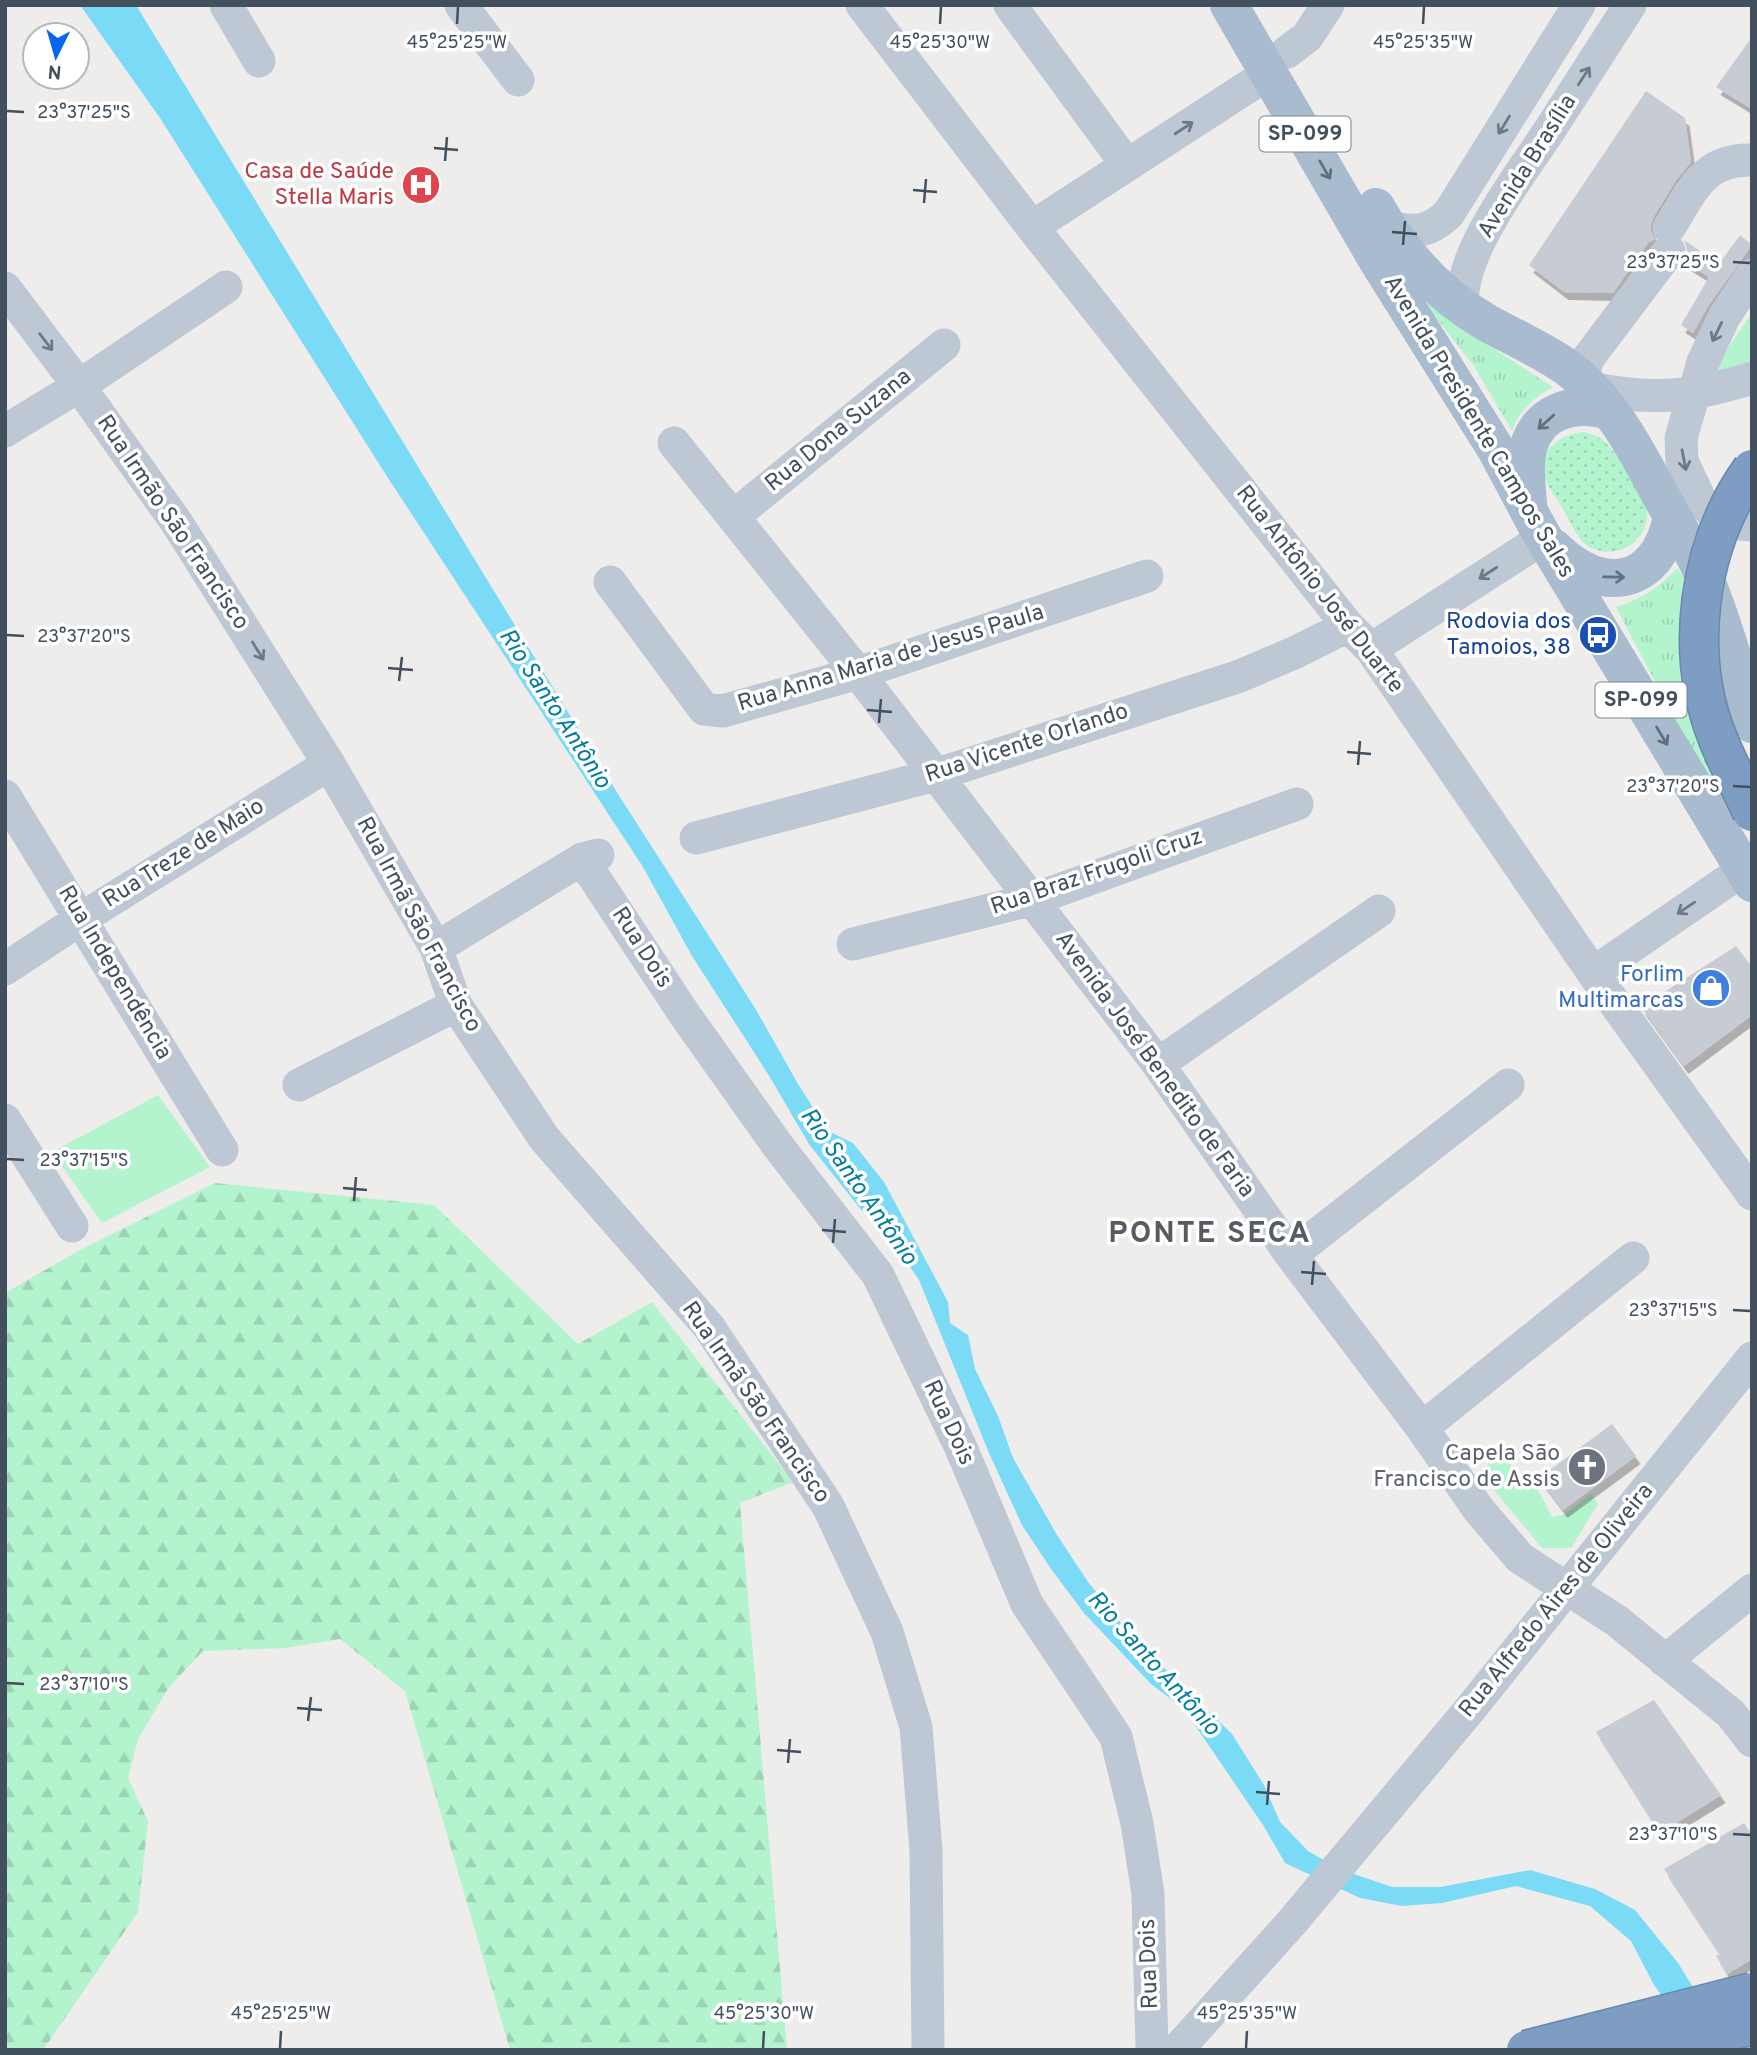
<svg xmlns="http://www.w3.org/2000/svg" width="1757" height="2055" font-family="Overpass,sans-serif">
<defs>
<pattern id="grass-tufts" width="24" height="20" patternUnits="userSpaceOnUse" patternTransform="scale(1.75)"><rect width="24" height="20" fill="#b3f4ce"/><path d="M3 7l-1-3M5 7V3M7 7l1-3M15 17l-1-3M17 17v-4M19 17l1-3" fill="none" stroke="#9bd3b3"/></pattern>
<pattern id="forest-firs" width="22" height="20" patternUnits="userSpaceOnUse" patternTransform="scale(1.75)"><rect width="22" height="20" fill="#b3f4ce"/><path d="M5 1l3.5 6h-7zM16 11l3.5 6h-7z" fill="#9bd3b3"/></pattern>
<pattern id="garden-dots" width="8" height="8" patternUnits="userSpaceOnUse" patternTransform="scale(1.75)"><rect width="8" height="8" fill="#b3f4ce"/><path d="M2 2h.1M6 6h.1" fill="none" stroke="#9bd3b3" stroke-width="1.8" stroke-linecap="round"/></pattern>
<filter id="shadow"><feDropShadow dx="4.5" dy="8" stdDeviation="0" flood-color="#0004"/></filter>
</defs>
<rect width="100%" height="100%" fill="#efecec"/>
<path fill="url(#grass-tufts)" d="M1407,281l72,58 74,48c-18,10 -34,23 -41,44l-38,-65z
M1677,568l11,16 5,135 23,63 -2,13 -98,-188c26,-8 43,-19 61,-39z"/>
<path fill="url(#forest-firs)" d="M215,1183l219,22 144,139 74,-42 141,180 -53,21 47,547h-277l-105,-359 -65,-52 -54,9 -83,3 -34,36 -31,52 -10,39 20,43 -10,91 -95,138h-38v-757l75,-43z"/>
<path fill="#b3f4ce" d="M1752,313v51l-30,11 -7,-8z
M158,1095l52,72 -108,56 -50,-71z
M1504,1451l17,33 10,-8 21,41 11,-2 28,-21 7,10 -27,44h-29l-63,-76z"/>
<path fill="url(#garden-dots)" d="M1584,432c8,2 14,4 20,9 9,7 38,51 42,63 6,21 -10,45 -32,47 -10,2 -22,-1 -30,-8 -8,-8 -14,-22 -20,-32 -6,-11 -15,-22 -19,-33 -10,-26 17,-45 39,-46z"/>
<path fill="#7bdaf6" d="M80,5h56l482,789 137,214 43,76 30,47 25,12 31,39 64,120 2,21 18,12 7,34 23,47 15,42 44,77 31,47 45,56 99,96 32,51 16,37 28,29 31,18 53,18h48l90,-17 65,19 40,21 43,53 54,87h-31l-47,-65 -23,-44 -41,-35 -74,-20 -74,17 -40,3 -42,-8 -75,-35 -22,-38 -79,-116 -33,-25 -67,-71 -33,-44 -29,-44 -33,-72 -70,-173 -23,-34 -38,-40 -49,-62 -41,-70 -76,-118 -49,-89 -255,-389 -228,-360z"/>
<path fill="#c7cbd3" filter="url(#shadow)" d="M1752,37v72l-36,-22z
M1646,91l39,27 6,44 -15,18 -23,38 -3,10 4,11 -3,3 -2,-1 -36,52 -49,-1 -35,-27z
M1740,235l12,10 -44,61 -15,27 -12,-8 28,-48 -24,-15 3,-9 -4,-13 35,24z
M1736,946l16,21v48l-68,51 -43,-59z
M1612,1424l24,32 -73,54 -24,-32z
M1654,1700l67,95 -61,38 -64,-101z
M1744,1823l8,12v124l-25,15 -11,-18 4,-2 -56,-85z"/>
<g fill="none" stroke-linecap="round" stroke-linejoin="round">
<path stroke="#bdc8d4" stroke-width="33" d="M226,5l33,56
M461,5l57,75
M862,5l170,222 316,399 23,23 222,324 159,221
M1010,5l117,160
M1287,52l20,-15 21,-32
M1032,227l237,-154
M1386,227c28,5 42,7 63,-14l130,-208
M1669,228c22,-35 34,-70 83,-68
M1752,275l-28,42 -21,45 -22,76 1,23 18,38 12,13 28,12 12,1
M5,288l74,98 98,137 152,241 107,184 20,57 88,133 165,189 119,179 59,126 29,95 10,123 2,200
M1463,306c-6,-51 58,-132 86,-175 27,-42 54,-84 81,-126
M1584,382l-1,-10 6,-15 80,-106
M1590,388c62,13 102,9 162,-10
M5,431l74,-45 147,-99
M674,443l184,230 300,391 133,191 131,173 57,82 41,48 97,63 114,93 21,27
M734,516l210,-171
M610,582l94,127 19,2 135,-38 289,-97
M1371,649l160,-103 8,-16
M5,796l217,354
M696,838l239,-63 305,-99 56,-24 52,-26
M582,859l103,156 93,131 100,129 83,173 66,156 89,133 21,86 11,71 4,156
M853,944l181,-45 263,-95
M436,948l146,-89 16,-4
M5,969l77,-51 247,-154
M1593,973l150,-103
M1158,1064l221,-153
M299,1085l157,-80
M5,1120l67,106
M1291,1255l217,-170
M1422,1428l211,-170
M1665,1661l87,-71
M1177,2050l116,-129 178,-213 281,-350"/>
<path stroke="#a8bbcf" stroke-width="38" d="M1229,5l150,258 118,188 42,79 213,353
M1376,207c27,49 64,89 113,117 26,14 55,27 79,44 40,30 65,76 88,119 17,32 37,62 50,94 19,46 32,95 46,143
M1528,503c-1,-16 -4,-33 -1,-50 8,-41 45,-53 82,-42
M1554,548c47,48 104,39 118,-31"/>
<g stroke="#6888ae" stroke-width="41" stroke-linecap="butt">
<path id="highway-bridge" d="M1752,469c-54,75 -69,183 -34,270 10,25 23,49 34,73
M1526,2050l226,-58
M1611,2050l46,-6 95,-18"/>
</g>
<use href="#highway-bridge" stroke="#7d9dc2" stroke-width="38"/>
</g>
<defs><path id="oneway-shaft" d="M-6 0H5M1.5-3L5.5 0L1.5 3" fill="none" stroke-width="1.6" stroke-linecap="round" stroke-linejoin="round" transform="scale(1.75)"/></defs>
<g stroke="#6d7986">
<use href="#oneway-shaft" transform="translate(1584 76) rotate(-57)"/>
<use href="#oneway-shaft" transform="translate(1504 125) rotate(122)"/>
<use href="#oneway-shaft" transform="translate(1184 128) rotate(-33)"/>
<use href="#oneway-shaft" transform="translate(1717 332) rotate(116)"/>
<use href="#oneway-shaft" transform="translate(46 342) rotate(53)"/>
<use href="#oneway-shaft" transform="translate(1684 460) rotate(79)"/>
<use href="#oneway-shaft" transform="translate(1488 573) rotate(147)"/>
<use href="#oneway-shaft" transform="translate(258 651) rotate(58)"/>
<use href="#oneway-shaft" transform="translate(1686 908) rotate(146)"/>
</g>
<g stroke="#616f7e">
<use href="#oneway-shaft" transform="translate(1325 170) rotate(60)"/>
<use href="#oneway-shaft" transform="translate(1546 422) rotate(138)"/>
<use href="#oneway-shaft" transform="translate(1614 577) rotate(1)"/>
<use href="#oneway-shaft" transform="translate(1662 736) rotate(59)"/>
</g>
<path fill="none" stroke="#424f5c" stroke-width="2.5" d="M457,24l1,-17M940,24l1,-17M1423,24l1,-17M7,111l17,1M434,148l24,2M445,161l2,-24M913,190l24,2M924,203l2,-24M1392,232l25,2M1403,245l2,-24M1733,262l17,1M7,635l17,1M388,668l25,2M399,681l3,-24M867,710l25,2M879,723l2,-24M1347,752l24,2M1358,765l2,-24M1733,786l17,1M7,1159l17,1M343,1188l24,2M354,1201l2,-24M822,1230l24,2M833,1243l2,-24M1301,1272l25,2M1312,1285l2,-24M1733,1310l17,1M7,1683l17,1M297,1708l25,2M308,1721l3,-24M777,1750l24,2M788,1763l2,-24M1256,1792l24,2M1267,1805l2,-24M1733,1834l17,1M280,2048l1,-17M763,2048l1,-17M1246,2048l1,-17"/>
<defs>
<g id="hospital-disc" transform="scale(2.0125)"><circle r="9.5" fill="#e0444e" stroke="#fff"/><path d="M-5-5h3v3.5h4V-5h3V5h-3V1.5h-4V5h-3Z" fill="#fff"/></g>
<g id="bus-disc" transform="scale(2.0125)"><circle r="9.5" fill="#1a4fb4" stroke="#fff"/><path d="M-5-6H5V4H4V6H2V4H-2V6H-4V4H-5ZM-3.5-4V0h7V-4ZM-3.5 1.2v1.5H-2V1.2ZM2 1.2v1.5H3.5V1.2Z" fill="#fff"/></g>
<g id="shop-disc" transform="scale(2.0125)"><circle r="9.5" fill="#3f7fe0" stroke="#fff"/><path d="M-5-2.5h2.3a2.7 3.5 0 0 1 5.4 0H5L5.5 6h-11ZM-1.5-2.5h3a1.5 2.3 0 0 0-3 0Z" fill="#fff"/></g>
<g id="church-disc" transform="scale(2.0125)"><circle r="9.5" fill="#6b7280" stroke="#fff"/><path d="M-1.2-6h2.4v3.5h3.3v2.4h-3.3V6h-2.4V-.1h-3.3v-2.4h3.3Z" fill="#fff"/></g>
</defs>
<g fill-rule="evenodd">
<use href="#hospital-disc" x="421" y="185"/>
<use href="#bus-disc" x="1598" y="635"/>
<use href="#shop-disc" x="1711" y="988"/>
<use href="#church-disc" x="1587" y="1467"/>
</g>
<g text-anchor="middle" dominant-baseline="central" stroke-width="7" stroke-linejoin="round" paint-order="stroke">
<g fill="#fff" stroke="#7b848d" stroke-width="2">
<rect x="1259.5" y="116.5" width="91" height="35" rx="5"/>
<rect x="1595.5" y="682.5" width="91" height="35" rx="5"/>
</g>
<g font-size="21" font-weight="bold" fill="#424f5c">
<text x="1305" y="134">SP-099</text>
<text x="1641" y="700">SP-099</text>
</g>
<g font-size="23" fill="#424f5c" stroke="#fff">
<text transform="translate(1528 167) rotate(-58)">Avenida Brasília</text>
<text transform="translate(1478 427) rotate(59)">Avenida Presidente Campos Sales</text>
<text transform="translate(839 431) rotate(-39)">Rua Dona Suzana</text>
<text transform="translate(172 523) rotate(56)">Rua Irmão São Francisco</text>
<text transform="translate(1319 590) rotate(52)">Rua Antônio José Duarte</text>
<text transform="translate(891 659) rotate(-17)">Rua Anna Maria de Jesus Paula</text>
<text transform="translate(1027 744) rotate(-18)">Rua Vicente Orlando</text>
<text transform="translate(184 854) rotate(-32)">Rua Treze de Maio</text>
<text transform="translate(1097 873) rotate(-19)">Rua Braz Frugoli Cruz</text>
<text transform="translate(418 925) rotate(62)">Rua Irmã São Francisco</text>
<text transform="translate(641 948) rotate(57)">Rua Dois</text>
<text transform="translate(114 973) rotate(59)">Rua Independência</text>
<text transform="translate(1154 1065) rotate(54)">Avenida José Benedito de Faria</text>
<text transform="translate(755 1403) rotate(55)">Rua Irmã São Francisco</text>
<text transform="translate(948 1423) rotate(65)">Rua Dois</text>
<text transform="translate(1557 1601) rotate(-51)">Rua Alfredo Aires de Oliveira</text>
<text transform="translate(1150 1964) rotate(-92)">Rua Dois</text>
</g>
<g font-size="23" fill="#be3a42" stroke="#fff" text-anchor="end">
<text x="394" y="172">Casa de Saúde<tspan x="394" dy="26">Stella Maris</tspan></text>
</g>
<g font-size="23" fill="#164399" stroke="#fff" text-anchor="end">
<text x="1571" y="622">Rodovia dos<tspan x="1571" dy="26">Tamoios, 38</tspan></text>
</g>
<g font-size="23" fill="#366cbe" stroke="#fff" text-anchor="end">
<text x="1684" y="975">Forlim<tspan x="1684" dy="26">Multimarcas</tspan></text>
</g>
<g font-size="23" fill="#5b616d" stroke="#fff" text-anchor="end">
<text x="1560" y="1454">Capela São<tspan x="1560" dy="26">Francisco de Assis</tspan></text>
</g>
<g font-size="24" font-style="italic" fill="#027ca1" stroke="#fff">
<text transform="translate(554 709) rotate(57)">Rio Santo Antônio</text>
<text transform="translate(858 1187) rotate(55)">Rio Santo Antônio</text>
<text transform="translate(1153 1664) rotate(48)">Rio Santo Antônio</text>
</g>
<g font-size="30" font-weight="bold" letter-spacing="2" fill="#585c62" stroke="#fff">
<text x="1210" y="1234">PONTE SECA</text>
</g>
</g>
<g font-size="18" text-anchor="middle" fill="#424f5c" stroke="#fff" stroke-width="7" stroke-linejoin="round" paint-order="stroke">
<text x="457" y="48">45°25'25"W</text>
<text x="940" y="48">45°25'30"W</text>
<text x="1423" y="48">45°25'35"W</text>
<text x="84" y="118">23°37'25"S</text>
<text x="1673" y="268">23°37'25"S</text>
<text x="84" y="642">23°37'20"S</text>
<text x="1673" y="792">23°37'20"S</text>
<text x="84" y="1166">23°37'15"S</text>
<text x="1673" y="1316">23°37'15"S</text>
<text x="84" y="1690">23°37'10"S</text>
<text x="1673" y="1840">23°37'10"S</text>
<text x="281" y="2019">45°25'25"W</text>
<text x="764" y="2019">45°25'30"W</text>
<text x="1247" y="2019">45°25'35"W</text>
</g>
<rect width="1757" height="2055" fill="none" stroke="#424f5c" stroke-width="14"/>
<g transform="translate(56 56) rotate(185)"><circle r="33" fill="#ffffff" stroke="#b3b9be" stroke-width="2"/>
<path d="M0-5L12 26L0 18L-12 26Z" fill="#0466f1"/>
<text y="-10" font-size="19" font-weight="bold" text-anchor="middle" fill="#424f5c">N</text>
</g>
</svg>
